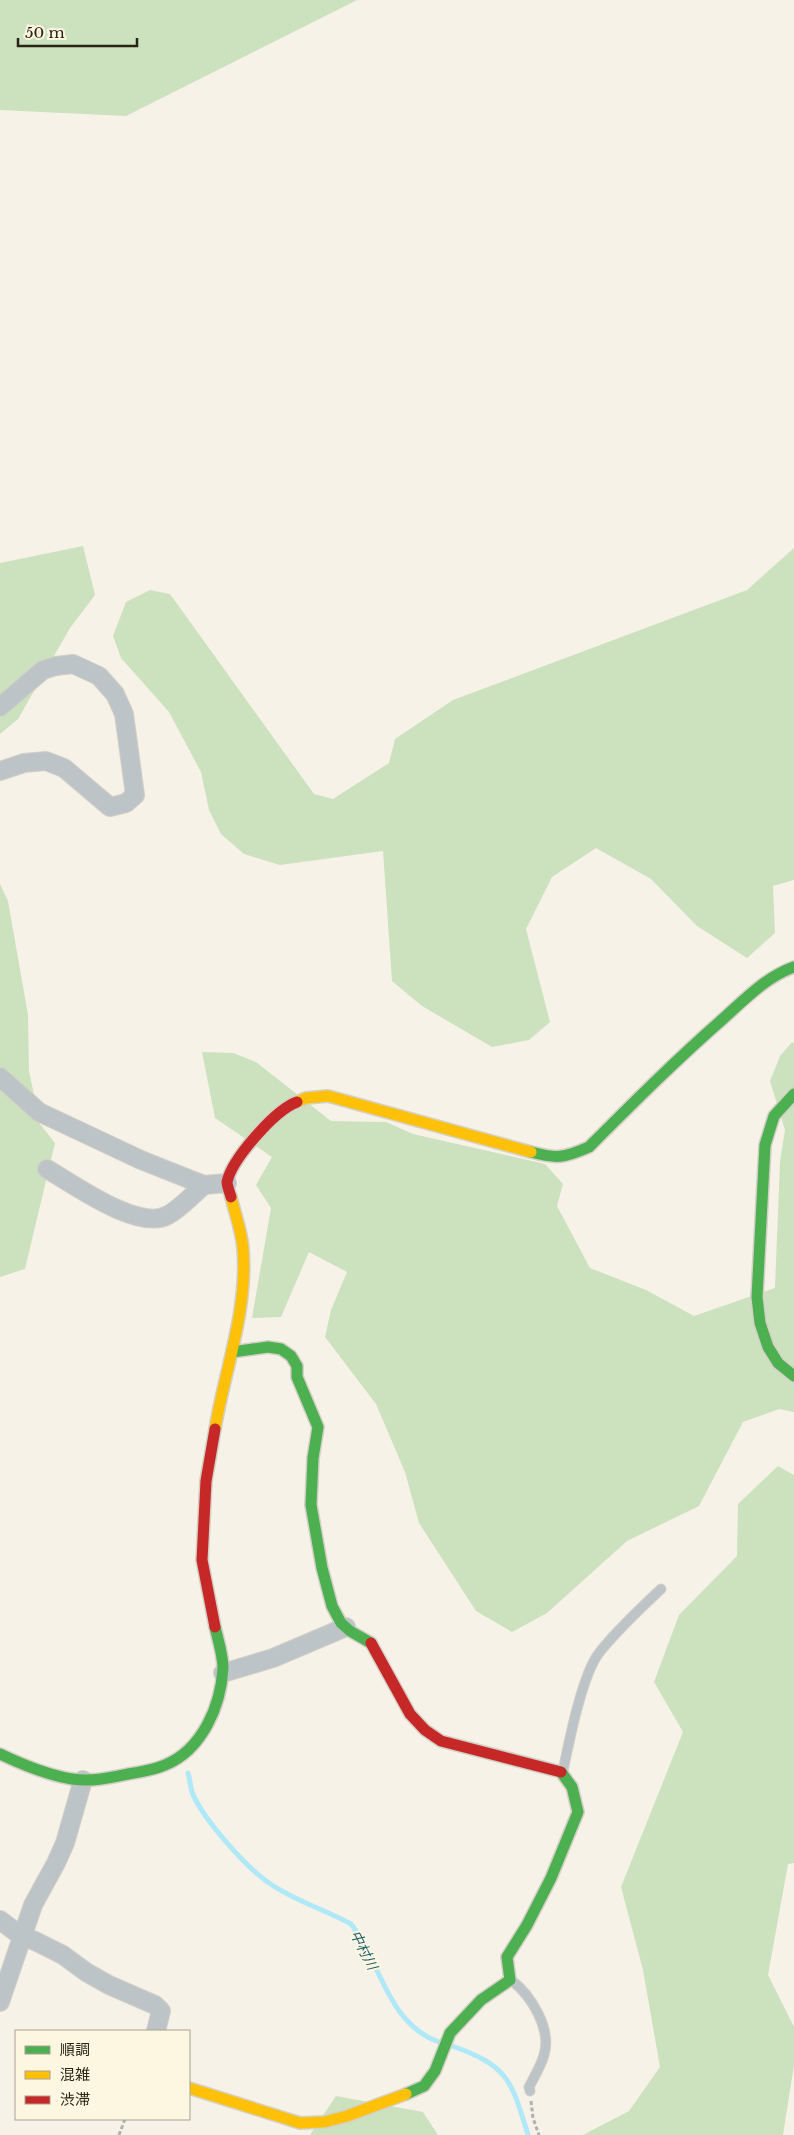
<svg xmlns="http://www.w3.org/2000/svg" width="794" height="2135" font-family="'Libre Baskerville','Noto Sans JP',serif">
<rect width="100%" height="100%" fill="#f7f2e7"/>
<path fill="#cce1be" d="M0,0h357l-231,116 -126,-6z
M83,546l12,49 -25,33 -52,91 -18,15v-171z
M794,548v332l-21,6 2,47 -28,25 -50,-32 -46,-47 -55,-31 -44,29 -26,52 24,93 -21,18 -37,7 -70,-41 -30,-25 -9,-130 -103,14 -36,-11 -23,-20 -12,-24 -8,-38 -32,-60 -48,-54 -8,-22 13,-34 24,-12 20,4 144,200 19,5 56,-36 6,-24 58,-39 294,-110z
M0,884l8,17 20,114 1,56 11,53 15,19 -30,126 -25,8z
M792,1042l2,1v369l-15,-3 -36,13 -44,84 -72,35 -80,72 -35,19 -36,-21 -57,-88 -14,-51 -29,-68 -51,-67 6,-27 16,-38 -38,-20 -28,65 -29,1 19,-110 -15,-23 16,-28 -57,-39 -13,-66 31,1 23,9 75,59 55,1 27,12 132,30 18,20 -6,22 33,62 56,22 48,26 81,-28 5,-127 5,-31 -15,-49 10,-25z
M778,1466l16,9v388l-6,1 -20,111 26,52v38l-11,70h-200l46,-24 31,-44 -17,-97 -22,-83 62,-155 -29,-50 25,-67 58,-59 1,-52z
M336,2096l87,16 15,23h-128z"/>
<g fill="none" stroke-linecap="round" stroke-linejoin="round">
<path stroke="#afe8f6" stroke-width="5" d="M188,1773c2,6 2,13 4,19 10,26 56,78 80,93 24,16 53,25 79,39 30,38 36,100 88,118
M452,2046c57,20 59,34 76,89"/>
<g stroke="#d4d0c7" stroke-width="11">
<path id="lane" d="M563,1771c6,-29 19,-96 36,-118 18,-23 41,-44 62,-64
M511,1980c20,15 41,49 33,75 -3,11 -10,22 -15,32l1,4"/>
</g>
<g stroke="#d4d0c7" stroke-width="20">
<path id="street" d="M0,707l43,-37 13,-4 17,-2 26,12 16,18 9,20 11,81 -9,8 -16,4 -46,-39 -18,-7 -22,2 -24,8
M0,1077l39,35 102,48 63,25 23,-2
M47,1169c26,15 92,63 121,46 13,-7 24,-20 36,-30
M223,1673l50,-15 73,-31
M0,1920l21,16 14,5 28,14 23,17 23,13 46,20 6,6 -5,20
M0,2002l33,-97 23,-42 9,-20 18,-63"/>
</g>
<g stroke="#d4d0c7" stroke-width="14">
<path id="fast" d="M794,1094l-20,22 -9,29 -8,152 3,26 8,24 10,16 16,13
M531,1152c26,7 33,6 58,-5 44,-44 88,-88 135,-129 21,-19 42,-41 70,-51
M232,1352l36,-5 13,2 10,7 6,10v11l21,50 -5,31 -2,47 11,63 10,38 9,17 9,8 21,12
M0,1754c23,11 47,21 72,25 19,3 37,-1 56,-5 13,-2 26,-4 37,-9 37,-15 56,-59 58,-97 0,-13 -5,-28 -8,-41
M406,2094l18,-8 11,-15 15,-38 31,-33 29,-20 -3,-23 20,-32 24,-47 27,-66 -6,-25 -11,-15"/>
</g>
<g stroke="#d4d0c7" stroke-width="14">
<path id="slow" d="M297,1102l9,-4 22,-2 203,56
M215,1429c10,-60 33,-119 28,-180 -1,-17 -8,-35 -12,-52
M189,2088l111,35 24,-1 23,-6 59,-22"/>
</g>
<g stroke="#d4d0c7" stroke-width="14">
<path id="jam" d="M231,1197c-1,-4 -4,-11 -4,-15 5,-23 48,-72 70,-80
M215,1429l-9,52 -4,79 13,67
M371,1643l39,71 15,16 16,11 120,31"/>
</g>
<path stroke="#aeb1b1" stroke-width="3" stroke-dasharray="4 2.5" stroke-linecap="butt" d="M531,2101l2,17 6,17
M119,2135l6,-16"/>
<use href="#lane" stroke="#bcc4c8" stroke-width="9"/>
<use href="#street" stroke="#bcc4c8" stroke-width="18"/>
<use href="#fast" stroke="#4caf50" stroke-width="11"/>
<use href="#slow" stroke="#ffc107" stroke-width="11"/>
<use href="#jam" stroke="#c62828" stroke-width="11"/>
</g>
<g text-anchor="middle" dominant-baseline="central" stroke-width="4" stroke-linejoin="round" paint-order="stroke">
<g font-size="14" font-style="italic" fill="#195d6f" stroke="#fdf6e1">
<text transform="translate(364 1950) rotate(63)">中村川</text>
</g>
</g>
<rect x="15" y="2030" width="175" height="90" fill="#fdf6e1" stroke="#a8a290"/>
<rect x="25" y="2046" width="25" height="8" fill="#4caf50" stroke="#a8a290"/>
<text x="60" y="2055" font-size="15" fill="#292417">順調</text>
<rect x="25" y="2071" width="25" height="8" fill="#ffc107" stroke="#a8a290"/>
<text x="60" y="2080" font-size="15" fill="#292417">混雑</text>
<rect x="25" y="2096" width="25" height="8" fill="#c62828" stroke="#a8a290"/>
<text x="60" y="2105" font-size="15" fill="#292417">渋滞</text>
<path d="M18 38v8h119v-8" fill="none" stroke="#292417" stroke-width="2.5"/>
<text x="25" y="38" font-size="15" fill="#292417" stroke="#fdf6e1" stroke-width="4" paint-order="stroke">50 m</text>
</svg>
